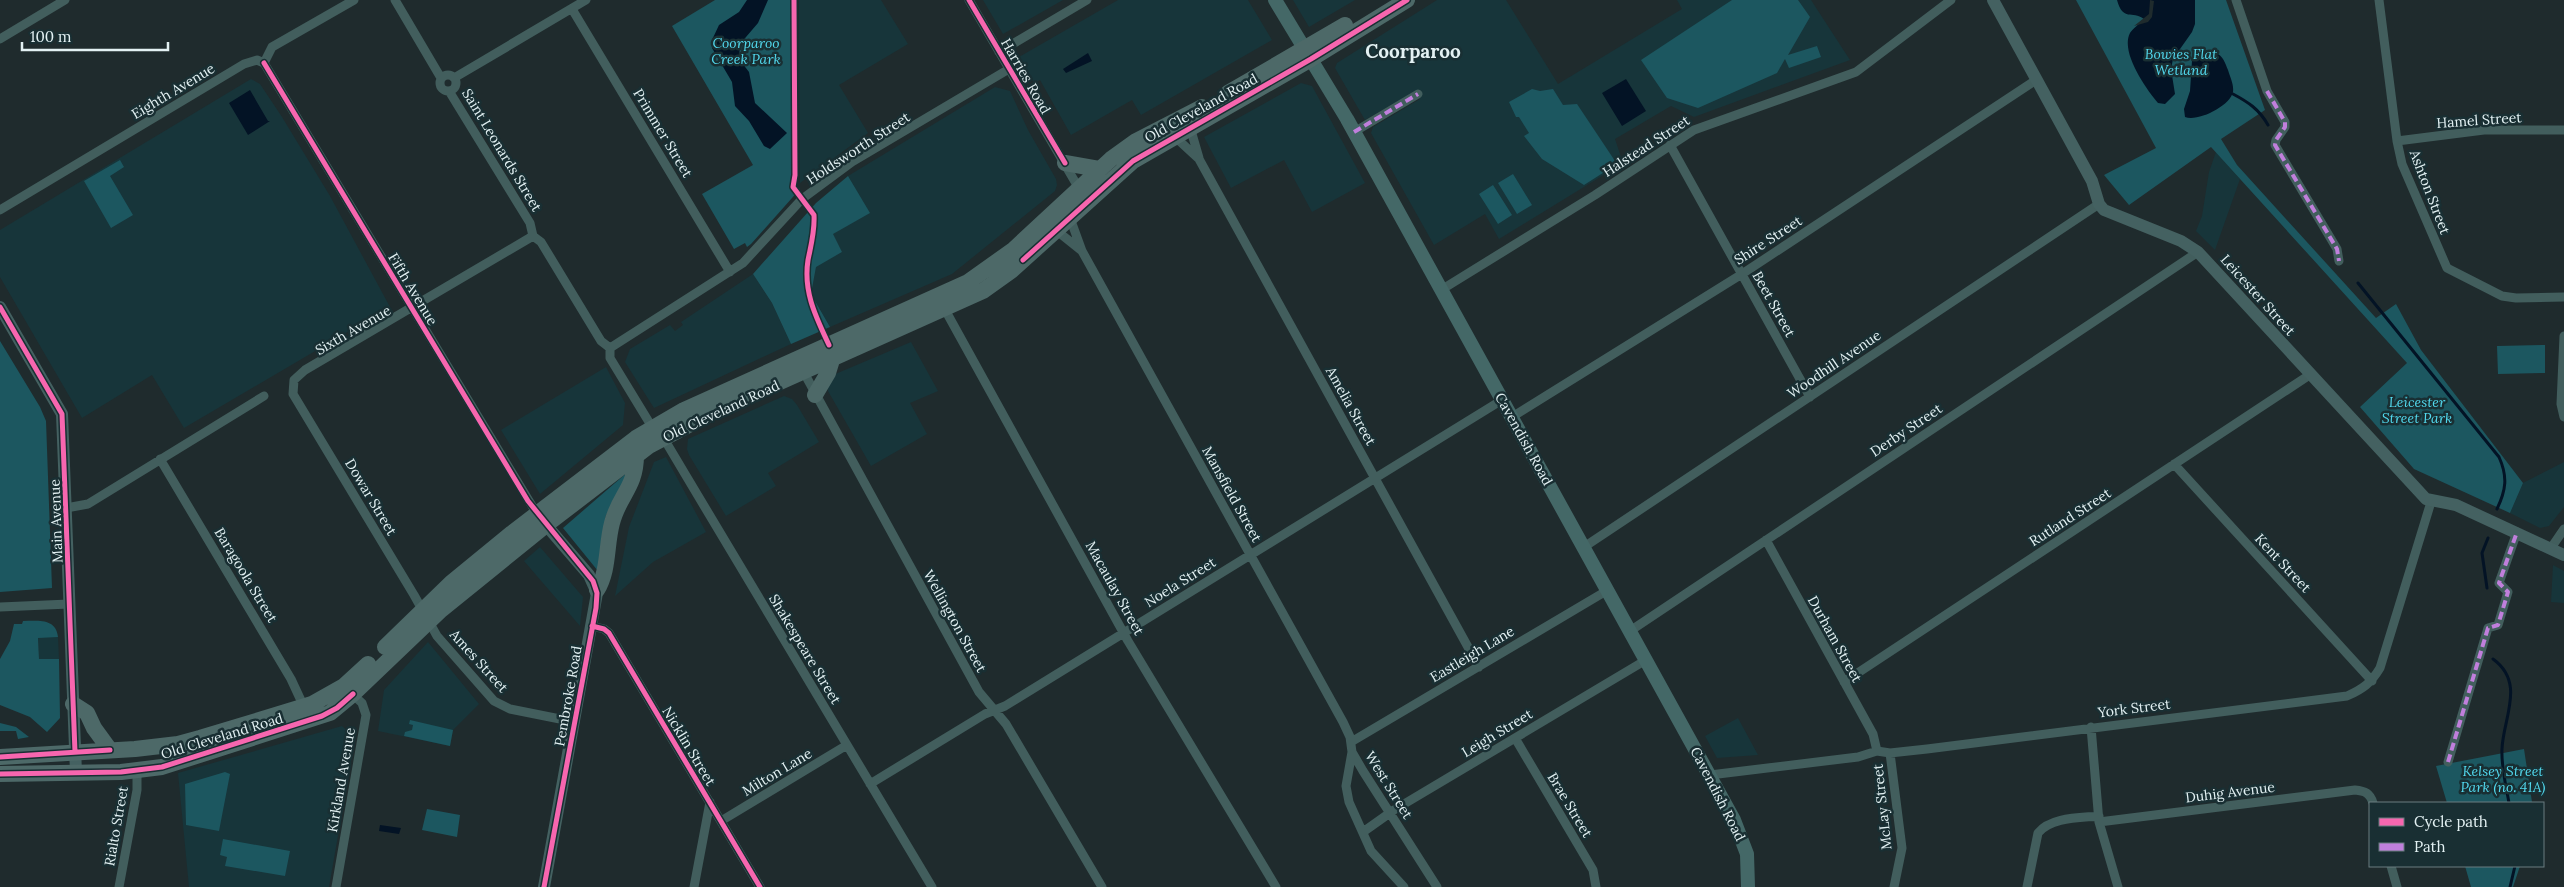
<svg xmlns="http://www.w3.org/2000/svg" width="2564" height="887" font-family="Lora,serif">
<rect width="100%" height="100%" fill="#1f2b2d"/>
<path fill="#17353a" d="M799,0h82l27,44 -69,41 29,48 -68,50z
M983,0h80l-60,34z
M1118,0h130l24,40 -131,75 -9,-15 -61,35 -31,-55 -6,3 -15,-26z
M1293,0h62l-46,27z
M1437,0h69l52,84 124,-75 -5,-9h134l39,60 -156,57 -23,-11 -56,33 8,24 -124,76 -14,-25 -51,31 -63,-112 2,-6 47,-28 -4,-8 -51,29 -30,-52 2,-5z
M251,79l9,5 22,33 48,79 60,111 -206,121 -32,-53 -70,43 -82,-141v-47z
M1301,83l11,3 53,97 -53,29 -28,-52 -53,28 -27,-51z
M995,87l15,4 18,39 28,49 1,6 -2,6 -103,83 -122,53 -19,-33 5,-28 26,-14 -10,-18 37,-21 -21,-37z
M2216,152l24,27 -25,71 -19,-19 6,-15 7,-44z
M753,274l19,29 19,41 -137,64 -29,-46 5,-13 40,-24 5,6 8,-6 -2,-3z
M911,342l27,49 -28,12 17,31 -56,32 -43,-75 -1,-7 6,-9z
M606,367l19,36 -2,22 -83,69 -39,-64z
M784,396l8,3 5,6 22,37 -51,31 8,13 -50,30 -37,-61 -2,-6 1,-10z
M666,457l40,75 -53,30 -38,34 14,-69 25,-65z
M2564,462v45l-15,19 -9,2 -30,-15 13,-30z
M540,547l43,50 -3,29 -56,-65z
M2553,565l11,6v32l-13,-1z
M38,637h20l1,22h-20z
M428,642l51,62 -26,26 -3,16 -72,-15 6,-41z
M1738,718l20,37 -41,3 -12,-22z
M342,726l13,12 -26,149h-140l-11,-114z"/>
<path fill="#1c5760" d="M715,0h82v187l3,2 -49,55 -4,3 -2,-4 -11,6 -32,-55 51,-29 -81,-139z
M1732,0h66l12,17 -22,38 29,-9 4,11 -32,11 -4,-9 -8,14 -79,35 -31,-10 -26,-38z
M2076,0h150l39,110 -44,29 16,26 139,153 20,-14 25,46 102,133 -13,30 -96,-44 -54,-62 47,-44 -196,-216 -82,58 -25,-30 52,-27z
M1532,89l8,2 13,-2 10,16 14,-1 40,60 -33,21 -42,-26 -18,-23 5,-3 -10,-16h-3l-7,-15z
M120,160l4,7 -14,9 23,39 -22,13 -27,-47z
M1513,174l19,31 -15,9 -19,-31z
M848,176l22,37 -37,21 9,18 -26,15 -5,27 19,33 -39,17 -19,-41 -19,-29 63,-71z
M1493,185l19,30 -14,9 -19,-30z
M0,341l40,66 6,14 6,167 -52,4z
M2545,345v28l-47,1 -1,-28z
M630,470l-4,16 -20,29 -8,56 -35,-43z
M23,621c15,0 33,-3 35,16l-20,1 1,21h20l1,59 -13,14 -17,-15 -30,-12v-46l10,-18 4,-17h8z
M410,720l43,10 -3,16 -46,-10 1,-4 7,-2 1,-5 -4,-1z
M0,723l16,4 13,10 -11,2 -2,-8h-16z
M2524,749l8,53 -85,1 -11,-37z
M225,772l5,2 -11,57 -33,-6 -1,-41z
M427,809l33,6 -3,22 -35,-7z
M223,839l67,12 -5,25 -60,-10 2,-9 -7,-2z
M2465,866h55l-7,21h-42z"/>
<path fill="#031325" d="M747,0h21l-10,23 -18,21 -1,15 10,13 6,31 32,30 -17,16 -6,-3 -15,-25 -14,-15 -3,-24 -20,-34v-8l7,-15 20,-13z
M2117,0h78v24l-3,8 -19,27 -2,10 4,25 -10,10 -7,-1c-12,-14 -38,-51 -28,-70 3,-5 10,-9 14,-14 -12,-9 -21,3 -27,-19z
M1088,53l4,8 -26,12 -3,-4z
M2218,54c6,4 7,9 10,16 2,7 6,14 5,22 -3,14 -35,30 -48,25l-1,-8 6,-18 2,-30 4,-4z
M1626,79l20,32 -24,15 -20,-33z
M250,90l18,31h2l-22,14 -19,-32z
M380,825l21,3 -2,6 -20,-3z"/>
<path fill="#1f2b2d" d="M2150,0l4,1 -2,16 -4,5 -14,4 15,-12z"/>
<g fill="none" stroke-linecap="round" stroke-linejoin="round">
<path stroke="#031325" stroke-width="3" d="M2233,94c15,8 26,15 35,31
M2358,283l141,174c9,20 7,33 -2,52
M2487,588l-5,-35 6,-15
M2493,659c33,24 10,59 9,90 -1,17 4,37 7,54
M2510,887l5,-21"/>
<path stroke="#425e5d" stroke-width="9" d="M395,0l46,78
M969,0l112,192
M2236,0l31,91 18,31v5l-9,13 -1,5 62,104 2,12
M2379,0l18,141 5,23 45,104 55,28 14,2 48,-1
M572,9l158,263
M0,39l65,-39
M999,52l88,-52
M264,63l273,451
M264,63l8,-16 82,-47
M440 83a8 8 0 1 1 16 0a8 8 0 1 1-16 0Z
M454,78l132,-78
M449,91l81,132 3,13 8,6 60,99 9,7
M1190,127l9,31
M1354,132l64,-38
M1174,136l25,23 280,508
M2397,141l87,-11h80
M1670,145l140,252
M0,210l244,-146 13,-4 7,3
M1070,218l12,33 261,471 7,15 2,15 11,19 74,116
M1057,231l25,20
M533,236l-228,134 -11,10 -1,14 121,201 23,41 57,65 16,8 65,13
M1441,290l154,-95 99,-65 162,-58 95,-72
M943,306l185,335 148,246
M2564,336l-3,68 3,13
M610,348v10l42,69 11,10 22,37 247,413
M610,348l133,-85 59,-64 50,-37 157,-93
M802,369l177,323 27,32 96,163
M1512,417l230,-143 294,-194
M160,459l131,220 13,28
M2174,464l198,217
M66,508l22,-4 176,-108
M1766,540l107,194 4,17
M1584,547l515,-343
M2551,548l13,-19
M0,607l69,-3
M592,626l12,3 5,4 151,254
M1630,631l568,-379
M1844,682l467,-308
M2091,727l8,95 19,65
M1515,738l78,132 3,17
M1351,742l257,-152
M1352,752l-6,34 3,16 22,49 33,36
M1890,753l12,95 -8,39
M2448,762l40,-134 10,-3 10,-33 -9,-9 18,-51
M1710,775l148,-18 19,-6 13,2 37,-4 420,-53c16,-7 24,-13 33,-28l51,-166
M870,784l115,-70 20,-8 497,-306
M721,821l126,-76
M2099,822l256,-32c10,1 15,3 18,13
M1363,832l31,-22 252,-150
M2391,866l6,21
M119,887l18,-97v-20
M336,887l30,-172 -4,-12 -11,-10
M694,887l16,-85
M2027,887l11,-54c13,-16 42,-15 61,-17"/>
<path stroke="#446161" stroke-width="12" d="M1993,0l99,181 7,23 5,6 77,31 17,11 228,247 30,6 108,50
M0,307l62,107 14,359
M540,518l49,57 8,18 -53,294"/>
<path stroke="#446867" stroke-width="14" d="M1275,0l72,119 387,701 13,34 1,33"/>
<path stroke="#4d6968" stroke-width="16" d="M1228,93l117,-68
M1065,163l34,6
M815,395l13,-22 4,-13
M597,590c12,-19 9,-45 15,-67 7,-28 24,-35 24,-68
M385,647l66,-64 61,-50 124,-95 48,-28 284,-128 45,-32 98,-91 25,-18 66,-34
M73,704l14,9 7,15 16,22
M0,757l135,-8 43,-5 22,-6 112,-34 32,-18 24,-22
M0,774l121,-2 41,-5 168,-54 23,-19 88,-84 105,-85 103,-79 68,-36 266,-119 28,-20 122,-110 178,-102 96,-59"/>
<path stroke="#c07fdc" stroke-width="4" stroke-dasharray="8 4" stroke-linecap="butt" d="M2267,91l18,31v5l-9,13 -1,5 62,104 2,12
M1354,132l64,-38
M2448,762l40,-134 10,-3 10,-33 -9,-9 18,-51"/>
<g stroke="#192f33" stroke-width="8">
<path id="cycleway" d="M794,0l1,175 -2,12 21,28c1,16 -3,30 -6,45 -5,32 8,57 21,85
M969,0l96,163
M264,63l264,438 65,80 4,12 -1,15 -52,279
M1023,260l110,-99 178,-102 96,-59
M0,307l62,107 13,338
M592,626l12,3 5,4 151,254
M0,757l110,-7
M0,774l121,-2 41,-5 160,-51 15,-8 16,-14"/>
</g>
<use href="#cycleway" stroke="#f766af" stroke-width="5"/>
</g>
<g text-anchor="middle" dominant-baseline="central" stroke-width="5" stroke-linejoin="round" paint-order="stroke">
<g font-size="14" font-style="italic" fill="#52d9ee" stroke="#192f33">
<text x="746" y="43">Coorparoo<tspan x="746" dy="16">Creek Park</tspan></text>
<text x="2181" y="54">Bowies Flat<tspan x="2181" dy="16">Wetland</tspan></text>
<text x="2417" y="402">Leicester<tspan x="2417" dy="16">Street Park</tspan></text>
<text x="2503" y="771">Kelsey Street<tspan x="2503" dy="16">Park (no. 41A)</tspan></text>
</g>
<g font-size="14" fill="#e3f1f3" stroke="#192f33">
<text transform="translate(1026 76) rotate(60)">Harries Road</text>
<text transform="translate(173 91) rotate(-31)">Eighth Avenue</text>
<text transform="translate(1201 108) rotate(-29)">Old Cleveland Road</text>
<text transform="translate(2479 120) rotate(-4)">Hamel Street</text>
<text transform="translate(663 133) rotate(59)">Primmer Street</text>
<text transform="translate(1646 146) rotate(-33)">Halstead Street</text>
<text transform="translate(858 148) rotate(-33)">Holdsworth Street</text>
<text transform="translate(502 150) rotate(59)">Saint Leonards Street</text>
<text transform="translate(2430 192) rotate(69)">Ashton Street</text>
<text transform="translate(1768 240) rotate(-33)">Shire Street</text>
<text transform="translate(413 289) rotate(59)">Fifth Avenue</text>
<text transform="translate(2258 295) rotate(48)">Leicester Street</text>
<text transform="translate(1774 304) rotate(61)">Beet Street</text>
<text transform="translate(353 330) rotate(-30)">Sixth Avenue</text>
<text transform="translate(1834 364) rotate(-34)">Woodhill Avenue</text>
<text transform="translate(1351 406) rotate(61)">Amelia Street</text>
<text transform="translate(721 411) rotate(-25)">Old Cleveland Road</text>
<text transform="translate(1906 430) rotate(-34)">Derby Street</text>
<text transform="translate(1524 439) rotate(61)">Cavendish Road</text>
<text transform="translate(1232 494) rotate(61)">Mansfield Street</text>
<text transform="translate(371 497) rotate(59)">Dowar Street</text>
<text transform="translate(2070 517) rotate(-33)">Rutland Street</text>
<text transform="translate(56 521) rotate(-92)">Main Avenue</text>
<text transform="translate(2283 563) rotate(47)">Kent Street</text>
<text transform="translate(246 575) rotate(59)">Baragoola Street</text>
<text transform="translate(1180 582) rotate(-32)">Noela Street</text>
<text transform="translate(1115 588) rotate(61)">Macaulay Street</text>
<text transform="translate(955 621) rotate(61)">Wellington Street</text>
<text transform="translate(1835 639) rotate(61)">Durham Street</text>
<text transform="translate(805 649) rotate(59)">Shakespeare Street</text>
<text transform="translate(1472 654) rotate(-31)">Eastleigh Lane</text>
<text transform="translate(479 661) rotate(48)">Ames Street</text>
<text transform="translate(568 696) rotate(-80)">Pembroke Road</text>
<text transform="translate(2134 708) rotate(-7)">York Street</text>
<text transform="translate(1497 733) rotate(-31)">Leigh Street</text>
<text transform="translate(222 736) rotate(-17)">Old Cleveland Road</text>
<text transform="translate(689 746) rotate(59)">Nicklin Street</text>
<text transform="translate(777 772) rotate(-31)">Milton Lane</text>
<text transform="translate(341 780) rotate(-80)">Kirkland Avenue</text>
<text transform="translate(1389 785) rotate(58)">West Street</text>
<text transform="translate(2230 792) rotate(-7)">Duhig Avenue</text>
<text transform="translate(1718 794) rotate(63)">Cavendish Road</text>
<text transform="translate(1570 805) rotate(59)">Brae Street</text>
<text transform="translate(1882 807) rotate(-96)">McLay Street</text>
<text transform="translate(116 826) rotate(-80)">Rialto Street</text>
</g>
<g font-size="19" font-weight="bold" fill="#e3f1f3" stroke="#192f33">
<text x="1413" y="51">Coorparoo</text>
</g>
</g>
<rect x="2369" y="802" width="175" height="65" fill="#192f33" stroke="#6a7d80"/>
<rect x="2379" y="818" width="25" height="8" fill="#f766af" stroke="#6a7d80"/>
<text x="2414" y="827" font-size="15" fill="#e3f1f3">Cycle path</text>
<rect x="2379" y="843" width="25" height="8" fill="#c07fdc" stroke="#6a7d80"/>
<text x="2414" y="852" font-size="15" fill="#e3f1f3">Path</text>
<path d="M22 42v8h146v-8" fill="none" stroke="#e3f1f3" stroke-width="2.5"/>
<text x="30" y="42" font-size="15" fill="#e3f1f3" stroke="#192f33" stroke-width="4" paint-order="stroke">100 m</text>
</svg>
